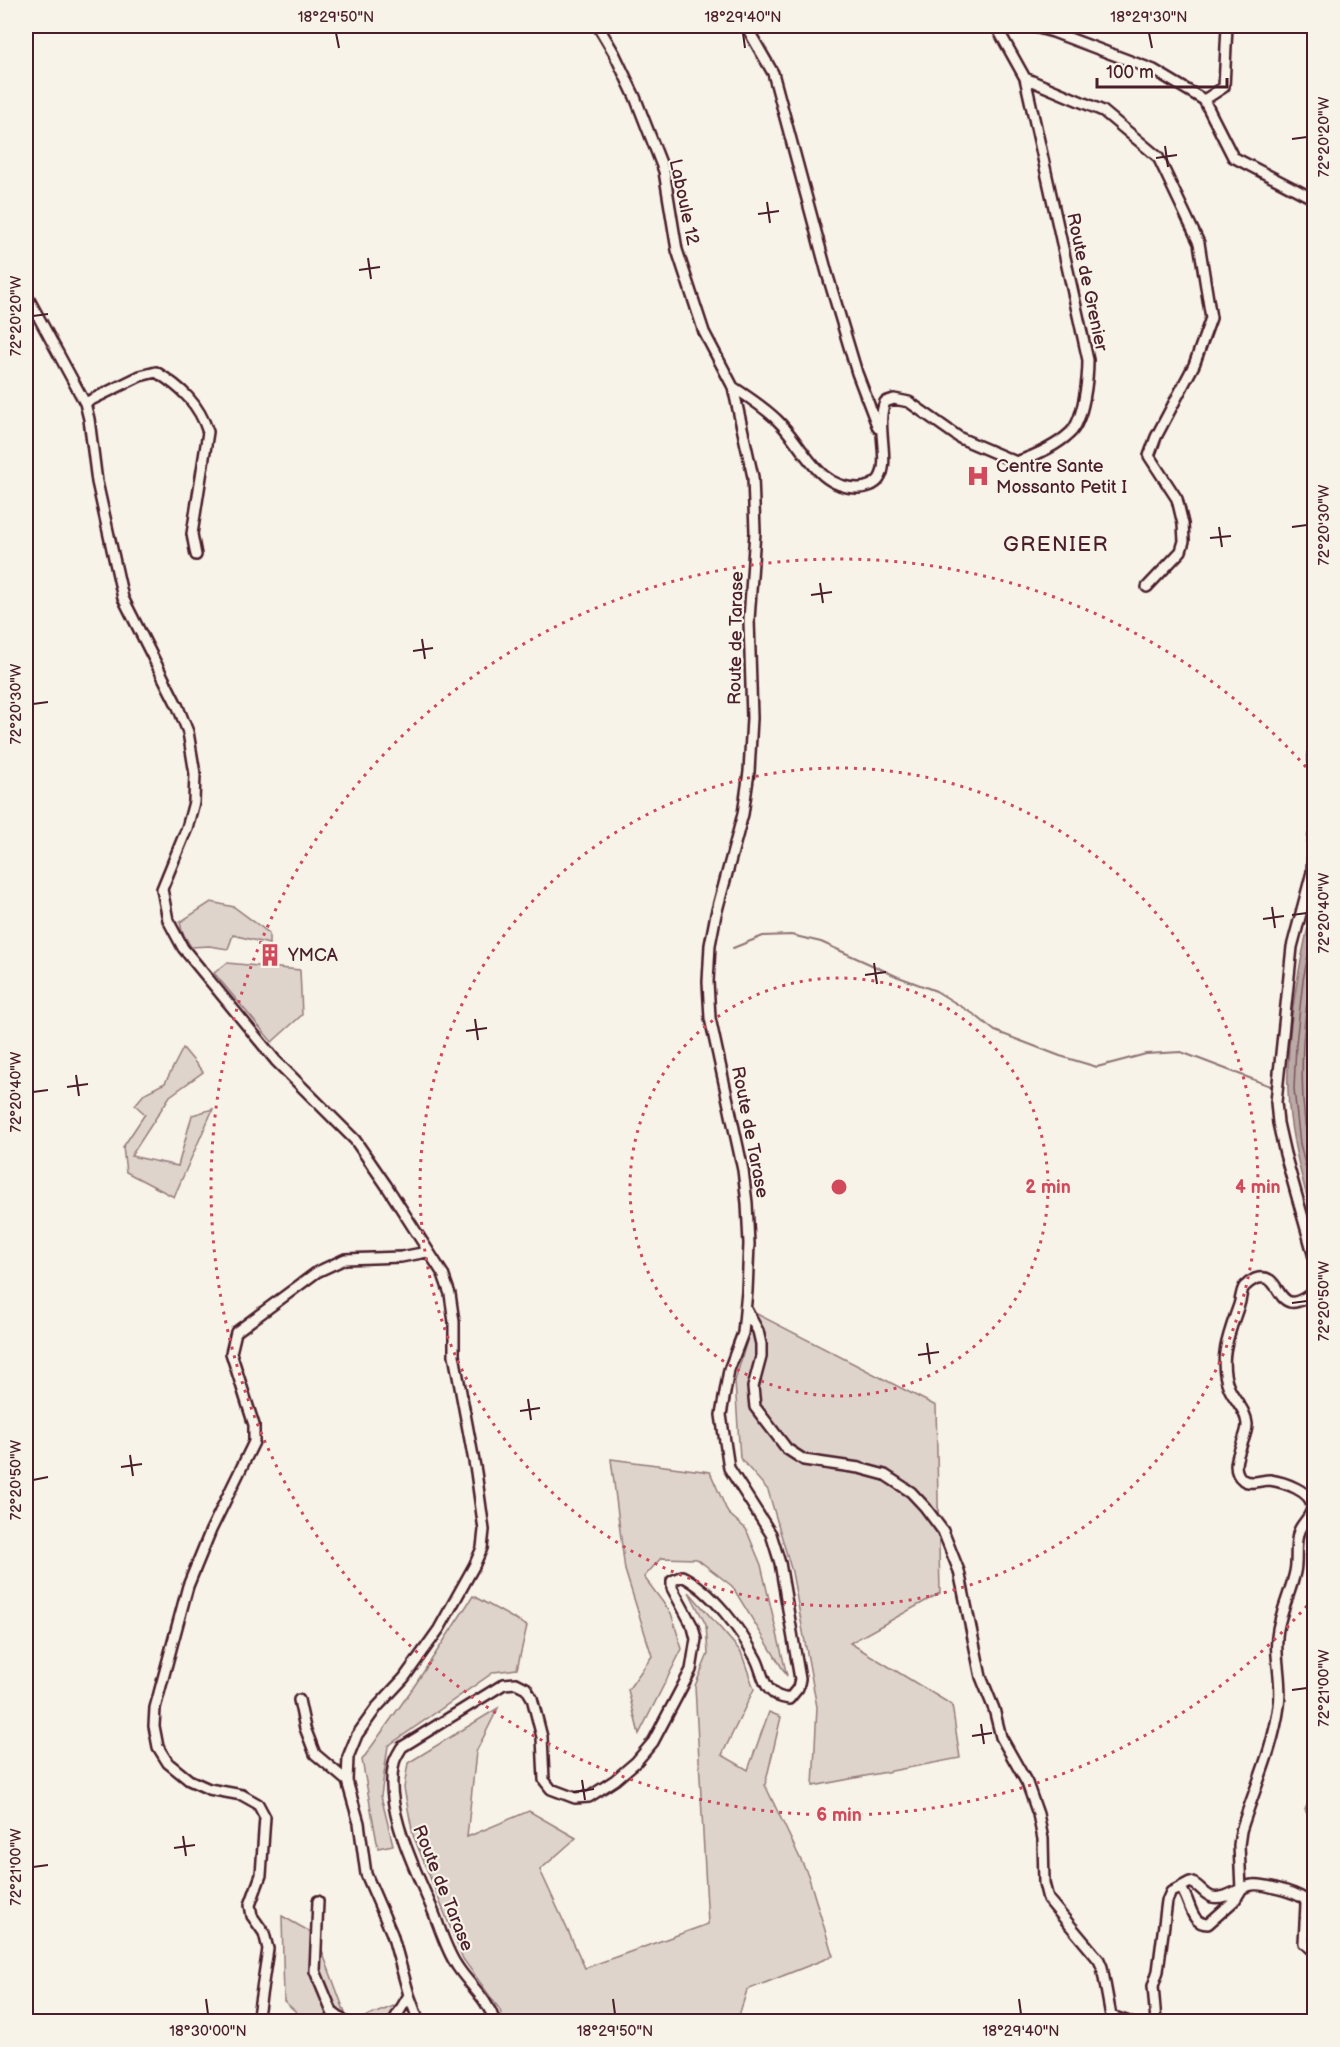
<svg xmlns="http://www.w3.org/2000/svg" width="1340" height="2047" font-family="'Balsamiq Sans',sans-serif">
<rect width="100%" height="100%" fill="#f7f3e8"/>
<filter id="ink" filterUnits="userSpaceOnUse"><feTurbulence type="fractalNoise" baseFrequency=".0167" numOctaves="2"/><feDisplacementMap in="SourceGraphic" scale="12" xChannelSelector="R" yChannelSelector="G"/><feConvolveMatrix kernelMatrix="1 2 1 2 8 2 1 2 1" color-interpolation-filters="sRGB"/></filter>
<g filter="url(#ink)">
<path fill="#ded4cc" stroke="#947a7c" stroke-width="1.5" d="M211,902l23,5 35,26v11l-36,-9 -5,14 -19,-3 -18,1 -9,-16 -2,-9z
M227,963l73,7 2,45 -30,27 -58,-69z
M183,1048l20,24 -33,24 -39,60 47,10 14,-51 21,-6 -39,88 -48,-25 -3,-25 22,-33 -10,-9 10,-12 20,-10z
M755,1313l181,93 4,187 -90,50 102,62 8,53 -147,28 4,-79 -25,-135 -24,-82 -28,-32 -5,-77z
M611,1459l99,13 18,41 18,16 15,36 26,111 -55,-90 -35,-27 -36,-1 -17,19 27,36 11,36 -43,85 -11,-44 24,-34 -27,-86z
M689,1592l52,60 13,37 -32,66 26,15 21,-58 12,5 -16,68 43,90 25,81 -86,34 -8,26 -17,5h-219l-3,-11 -37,-51 -50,-124 -9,-47 4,-25 90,-55 -22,44 -9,85 62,-26 47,27 -36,32 45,98 123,-44 -13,-238 13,-32 -2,-29z
M473,1596l54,30 -10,43 -23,3 -106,74 -7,50 12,49 -15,3 -16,-88 51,-72z
M1314,1788v38l-9,-16z
M282,1916l34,19 32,86h-42l-22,-20z
M394,2006l5,15 -47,1z"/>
<path fill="#bcaaa7" stroke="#8e7275" stroke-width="1.5" d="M1314,900v324c-11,-44 -25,-88 -26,-134 -2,-63 12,-129 26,-190z"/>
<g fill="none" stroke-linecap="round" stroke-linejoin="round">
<path stroke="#78575d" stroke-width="1.5" d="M1314,926l-11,54 -7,64 -2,45 6,55 14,56
M1314,961c-14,70 -18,141 0,210
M1314,1027l-4,62 4,38"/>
<path stroke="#8e7275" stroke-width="2" d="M733,948l30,-12 28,-1 30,7 75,34 40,15 39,24 20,16 65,25 37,11 49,-13 35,-2 92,35"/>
<g stroke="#4a1f2b" stroke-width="14">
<path id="street" d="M746,26l27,47 54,200 30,100 21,55
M1031,26l22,6 101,38 50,30 29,57 81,42
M1025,78l78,33 55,46 41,86 12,75 -17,47 -38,72 -7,19 28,43 6,25 1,17 -3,10 -34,36
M1204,100l20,-13 3,-61
M26,294l59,109 4,16 8,63 26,116 55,109 10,25 7,42 -1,28 -7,26 -25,61 6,31 15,28 93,113 79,79 31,45 57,89 7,20 4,28v33l22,117 8,58 -2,18 -8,18 -35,63 -35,49 -27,29 -20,28 -9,22 -1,24 12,42 7,51 26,60 17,61 10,27
M733,387c15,10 31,20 44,33 26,24 39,69 82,68 6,0 16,-3 20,-9 12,-17 -4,-53 6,-77l9,-3 15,3 51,36 56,24c18,-6 40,-16 54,-29 14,-13 18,-55 18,-73l-63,-282 -29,-52
M85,403l55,-27 16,-4c25,15 43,32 52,60l-16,102 4,21
M1314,751v10
M1314,836l-2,36 -20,75 -16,155 2,21 7,31 29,103
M746,1309l12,22 3,13v13l-8,30 2,20 32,42 17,11 55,8 26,7 26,17 14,15 18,24 16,40 22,106 13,32 7,28 26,46 11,31 5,25 1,44 4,16 51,61 3,7 9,49 18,6
M299,1700l6,28 10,26 32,27
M1177,1889l13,-7c9,2 13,12 22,15 15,3 27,-10 40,-12 9,-2 47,8 53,15l1,4 -2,39 10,8
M318,1901l-3,70 17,41 13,10
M257,2022l11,-73 -4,-16 -12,-17 -2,-11 11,-30 4,-58 -7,-13 -16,-9 -33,-6 -20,-9 -21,-17 -10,-16 -4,-21 1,-18 33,-122 23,-56 43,-88v-17l-23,-72 5,-21 81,-60 28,-13 56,-2 26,-5
M393,2022l16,-27
M495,2022c-8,-24 -25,-36 -38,-56 -11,-16 -17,-38 -24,-55 -17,-41 -50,-103 -39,-148 1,-5 5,-11 8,-16l102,-63 12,-1 10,5 6,10 10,39 2,43 7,9 24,9 14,-1 26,-17 21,-18 17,-20 38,-72 5,-31 -3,-12 -21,-39v-7l10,-5c30,15 59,54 74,83 5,9 6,22 13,30 6,7 11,8 20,10l9,-11 2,-9 -20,-116 -9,-29 -42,-66 -8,-53 8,-45 14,-37 4,-42 2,-47 -2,-41 -4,-33 -33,-152 -2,-36 2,-37 6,-31 27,-100 6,-42 3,-54 -3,-98 6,-88 -2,-55 -20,-90 -29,-55 -27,-82 -13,-79 -29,-74 -21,-44 -16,-27
M1156,2022l-3,-36 5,-15 9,-70 4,-9 6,-3 5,1c9,12 8,34 26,34l27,-24 6,-10 -2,-45 2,-14c13,-42 32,-81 38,-125 4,-26 -6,-52 -1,-77 4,-20 13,-38 17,-57 3,-13 -1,-28 4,-41 3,-8 12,-14 13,-23 1,-17 -29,-26 -42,-28 -9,0 -20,5 -27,0 -18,-14 5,-40 4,-56 -1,-14 -12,-23 -18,-36 -12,-28 1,-57 10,-83 2,-6 2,-13 5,-18 3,-3 7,-6 11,-8 23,-7 20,19 35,23 9,2 19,-7 24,-11"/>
</g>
<use href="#street" stroke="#f7f3e8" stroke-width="9"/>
</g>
</g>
<path fill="none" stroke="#4a1f2b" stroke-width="2" d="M336,33l3,15M743,33l2,15M1149,33l3,15M1292,139l15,-2M1165,146l3,21M1156,158l21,-3M767,202l3,21M758,214l21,-3M368,258l3,21M359,270l21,-3M33,316l15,-2M1219,527l3,20M1292,527l15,-2M1210,538l21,-2M820,583l3,20M811,595l21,-3M422,639l3,20M413,651l20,-3M33,704l15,-2M1272,907l3,21M1292,915l15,-2M1263,919l21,-3M874,963l3,21M865,975l21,-3M475,1019l3,21M466,1031l21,-3M76,1075l3,21M67,1087l21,-3M33,1092l15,-2M1292,1303l15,-2M927,1343l3,21M918,1355l21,-3M528,1399l3,21M520,1411l20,-3M130,1455l3,21M121,1467l21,-3M33,1480l15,-3M1292,1690l15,-2M981,1724l3,20M972,1736l20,-3M582,1780l3,20M573,1792l21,-3M183,1836l3,20M174,1848l21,-3M33,1867l15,-2M206,1999l2,15M613,1999l2,15M1019,1999l2,15"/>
<g fill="none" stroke="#d1495b" stroke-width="3" stroke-dasharray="3 6">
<circle cx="839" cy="1187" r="209"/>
<circle cx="839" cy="1187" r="419"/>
<path d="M1313 1599A628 628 0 1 1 1313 775"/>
</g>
<defs>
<g id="hospital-bare" transform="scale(1.8)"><path d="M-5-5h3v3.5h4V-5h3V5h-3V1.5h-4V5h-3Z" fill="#d1495b" stroke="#f7f3e8" stroke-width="2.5" paint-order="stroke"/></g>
<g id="building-bare" transform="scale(1.8)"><path d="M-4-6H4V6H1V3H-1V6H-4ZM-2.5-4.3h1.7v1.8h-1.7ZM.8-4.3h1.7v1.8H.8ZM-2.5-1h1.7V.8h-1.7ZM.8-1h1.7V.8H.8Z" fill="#d1495b" stroke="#f7f3e8" stroke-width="2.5" paint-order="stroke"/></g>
</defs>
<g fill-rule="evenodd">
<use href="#hospital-bare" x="978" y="476"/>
<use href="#building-bare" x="270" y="955"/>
</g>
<g text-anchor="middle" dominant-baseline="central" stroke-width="4.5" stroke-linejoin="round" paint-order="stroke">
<g font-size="18" fill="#4a1f2b" stroke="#f7f3e8">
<text transform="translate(684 202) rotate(78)">Laboule 12</text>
<text transform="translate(1087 282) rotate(78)">Route de Grenier</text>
<text transform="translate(736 638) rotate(-89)">Route de Tarase</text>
<text transform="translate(750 1132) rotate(79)">Route de Tarase</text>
<text transform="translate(443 1888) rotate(68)">Route de Tarase</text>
</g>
<g font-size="18" fill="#4a1f2b" stroke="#f7f3e8" text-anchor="start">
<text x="996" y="466">Centre Sante<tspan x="996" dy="21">Mossanto Petit I</tspan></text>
<text x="288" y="955">YMCA</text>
</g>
<g font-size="21" letter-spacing="1.5" fill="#4a1f2b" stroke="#f7f3e8">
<text x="1056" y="544">GRENIER</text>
</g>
</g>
<circle cx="839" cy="1187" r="9" fill="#d1495b" stroke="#f7f3e8" stroke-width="3"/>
<g font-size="18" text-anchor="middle" font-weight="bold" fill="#d1495b" stroke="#f7f3e8" stroke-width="4.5" stroke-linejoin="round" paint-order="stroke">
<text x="1048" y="1193">2 min</text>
<text x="1258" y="1193">4 min</text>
<text x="839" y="1821">6 min</text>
</g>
<rect width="1340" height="2047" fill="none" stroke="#f7f3e8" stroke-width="66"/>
<path d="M1097 78v9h130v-9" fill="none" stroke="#4a1f2b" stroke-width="3"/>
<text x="1106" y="78" font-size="18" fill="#4a1f2b" stroke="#f7f3e8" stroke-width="4.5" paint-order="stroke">100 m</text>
<rect x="33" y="33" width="1274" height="1981" fill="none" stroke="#4a1f2b" stroke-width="2"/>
<g font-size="15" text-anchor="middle" fill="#4a1f2b">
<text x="336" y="22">18°29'50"N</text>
<text x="743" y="22">18°29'40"N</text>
<text x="1149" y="22">18°29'30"N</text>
<text transform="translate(1324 137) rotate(-90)" y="5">72°20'20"W</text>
<text transform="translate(16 316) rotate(-90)" y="5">72°20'20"W</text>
<text transform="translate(1324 525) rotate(-90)" y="5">72°20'30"W</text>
<text transform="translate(16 704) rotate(-90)" y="5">72°20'30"W</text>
<text transform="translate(1324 913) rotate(-90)" y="5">72°20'40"W</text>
<text transform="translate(16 1092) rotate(-90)" y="5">72°20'40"W</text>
<text transform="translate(1324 1301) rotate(-90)" y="5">72°20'50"W</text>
<text transform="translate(16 1480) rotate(-90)" y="5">72°20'50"W</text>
<text transform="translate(1324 1688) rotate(-90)" y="5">72°21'00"W</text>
<text transform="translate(16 1867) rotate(-90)" y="5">72°21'00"W</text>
<text x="208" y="2036">18°30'00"N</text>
<text x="615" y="2036">18°29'50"N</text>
<text x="1021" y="2036">18°29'40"N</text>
</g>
</svg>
